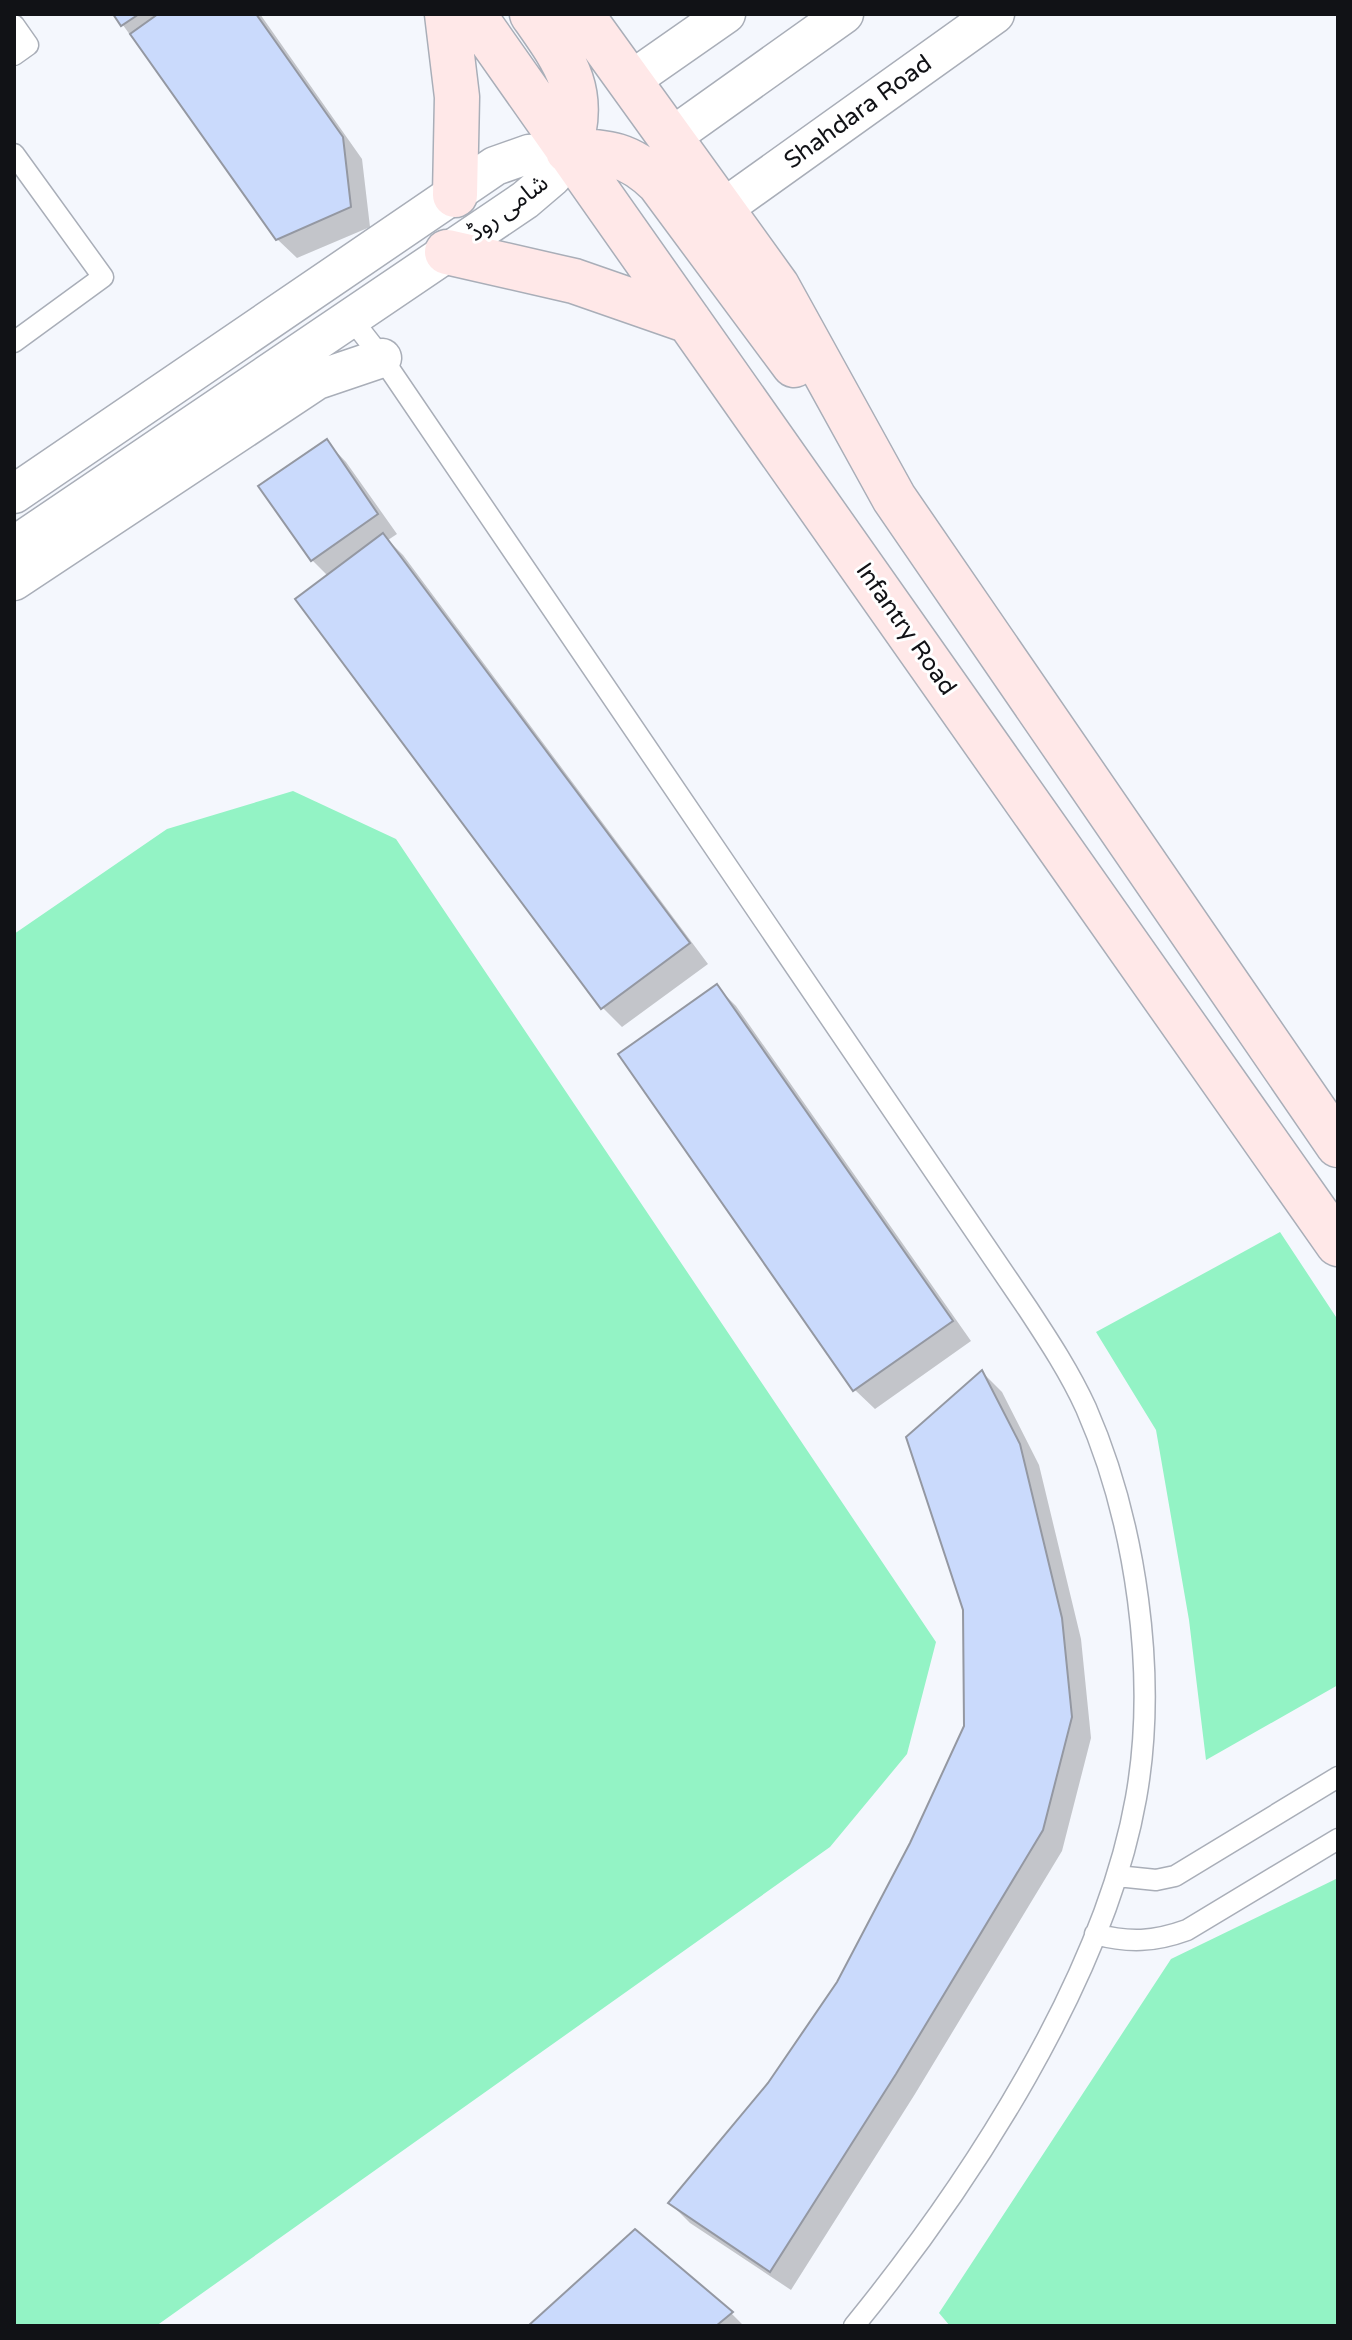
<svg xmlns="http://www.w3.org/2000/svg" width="1352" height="2340" font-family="'Varela Round','Noto Sans Arabic',sans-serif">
<rect width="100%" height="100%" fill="#f4f7fd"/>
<path fill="#93f3c5" d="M293,791l103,48 540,803 -29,112 -77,93 -674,479h-142v-1392l153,-105z
M1280,1232l58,88v365l-132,75 -17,-140 -33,-190 -60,-98z
M1338,1878v448h-388l-11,-13 232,-354z"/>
<path fill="#0003" d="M115,14h145l102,145 8,68 -73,31 -20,-19z
M327,442l19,20 51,72 -9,6 15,15 305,409 -86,63 -19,-19 -306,-409 31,-23 -16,-16z
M717,987l19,19 235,335 -96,68 -20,-19z
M982,1372l20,20 37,73 42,174 10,99 -29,113 -147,243 -124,196 -101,-67 -20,-20 100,-119 69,-101 73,-139 54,-118z
M731,2313l13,13h-213z"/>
<path fill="#cadafc" stroke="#9498a2" stroke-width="2" d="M113,14h26l-18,12z
M158,14h98l87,123 8,70 -75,33 -146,-206z
M327,439l51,75 -67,47 -53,-75z
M383,533l307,410 -89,66 -306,-410z
M717,984l236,337 -100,70 -235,-337z
M982,1370l38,74 42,174 10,99 -29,113 -147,244 -126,198 -102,-69 100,-120 69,-101 73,-139 54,-117 -1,-116 -57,-173z
M635,2229l98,83 -17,14h-188z"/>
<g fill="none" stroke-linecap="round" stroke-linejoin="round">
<g stroke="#a9aeb8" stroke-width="23">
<path id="lane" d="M14,25l14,20 -14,10
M14,154l89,123 -89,65
M350,317l32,41 646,951c21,32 42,64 58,99 50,114 72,267 50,390 -32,181 -167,387 -282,528
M1117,1876l39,4 19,-4 163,-99
M1095,1934c34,9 59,8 92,-4l151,-91"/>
</g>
<g stroke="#a9aeb8" stroke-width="41">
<path id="street" d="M630,81l96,-67
M670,138l174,-124
M721,210l274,-196
M14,494l481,-328 34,-12 39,-3 -16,26 -27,23 -511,346
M14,581l303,-201 65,-22"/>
</g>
<g stroke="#a9aeb8" stroke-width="47">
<path id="secondary" d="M447,14l10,83 -2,98
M473,14l865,1230
M532,14c33,47 57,78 36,137 39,0 62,3 91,32l135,182
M581,14l196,272 117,212 444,647
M447,252l127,29 115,40"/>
</g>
<use href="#lane" stroke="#fff" stroke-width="20"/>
<use href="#street" stroke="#fff" stroke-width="38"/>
<use href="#secondary" stroke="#ffe8e8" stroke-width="44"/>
</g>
<g text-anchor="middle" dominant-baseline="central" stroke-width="6" stroke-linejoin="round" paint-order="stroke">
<g font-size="24" fill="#111216" stroke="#fff">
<text transform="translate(858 112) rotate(-36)">Shahdara Road</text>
<text transform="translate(508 208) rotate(-37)">شامی روڈ</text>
<text transform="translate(906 629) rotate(55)">Infantry Road</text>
</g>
</g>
<rect width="1352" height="2340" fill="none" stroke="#111216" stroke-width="32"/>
</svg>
